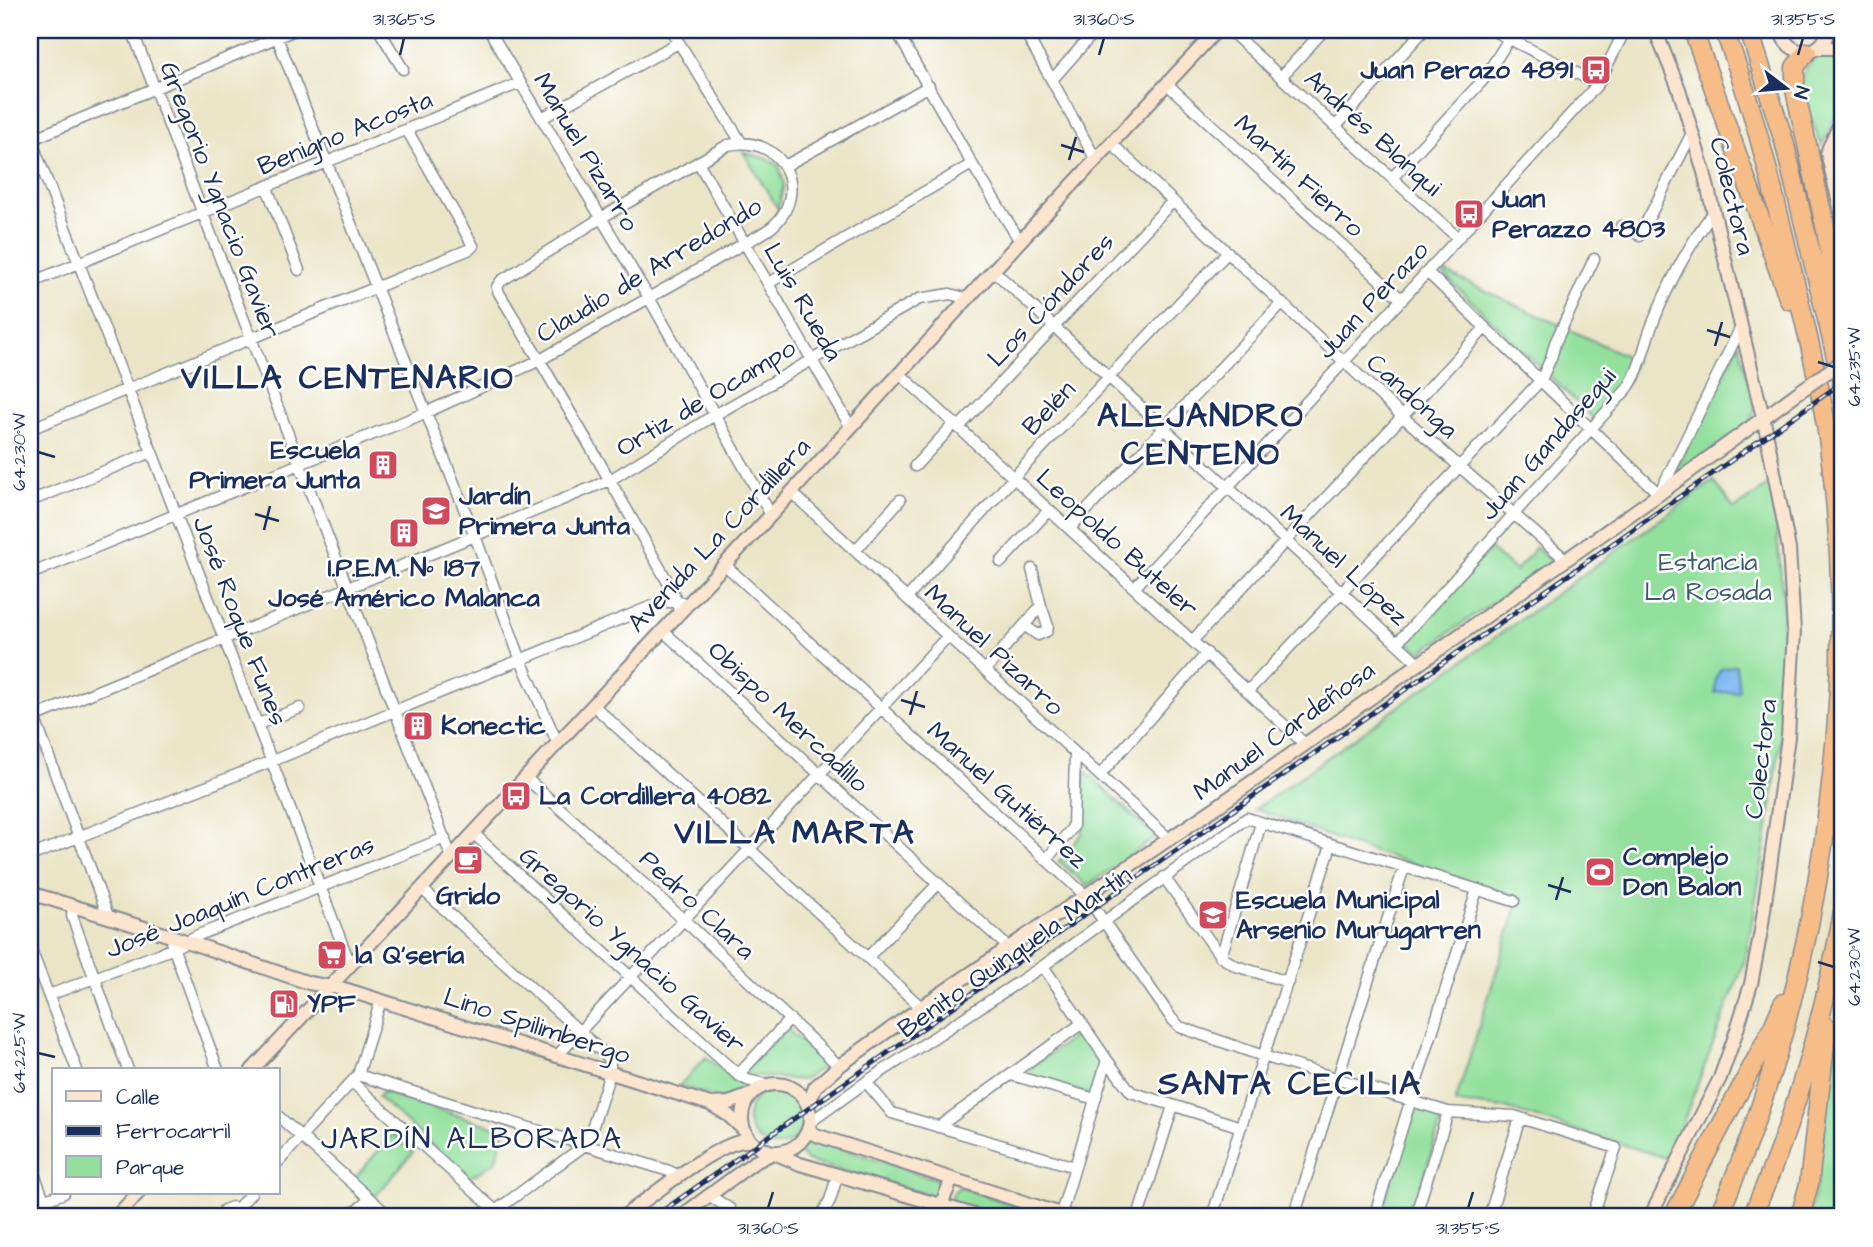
<svg xmlns="http://www.w3.org/2000/svg" width="1873" height="1247" font-family="'Architects Daughter',sans-serif">
<rect width="100%" height="100%" fill="#fff"/>
<filter id="ink" filterUnits="userSpaceOnUse"><feTurbulence type="fractalNoise" baseFrequency=".0143" numOctaves="2"/><feDisplacementMap in="SourceGraphic" scale="14" xChannelSelector="R" yChannelSelector="G"/><feConvolveMatrix kernelMatrix="1 2 1 2 8 2 1 2 1" color-interpolation-filters="sRGB"/></filter>
<filter id="wash" filterUnits="userSpaceOnUse"><feTurbulence type="fractalNoise" baseFrequency=".00686" numOctaves="4" result="noise"/><feDisplacementMap in="SourceGraphic" scale="28" xChannelSelector="R" yChannelSelector="G"/><feGaussianBlur stdDeviation="1.57" result="paint"/><feColorMatrix in="noise" values="0 0 0 0 0 0 0 0 0 0 0 0 0 0 0 0 0 1.4 0 .05"/><feComposite in="paint" operator="in"/></filter>
<g filter="url(#wash)">
<rect width="100%" height="100%" fill="#ebe5c7"/>
<path fill="#93e09d" stroke="#57887e" stroke-width="2" d="M1830,54l13,5v44l-21,42c-13,-30 -42,-80 8,-91z
M743,152l25,7 11,7 5,18 -6,25z
M1438,269l197,91 -7,22 -34,37z
M1739,343l16,65 -5,15 -79,57z
M1714,481l20,28 38,-26 11,114 -3,147 -15,103 -20,113 -76,199 -164,-51 -50,-5 65,-206 -168,-52 -93,-35h-5z
M1536,547l15,15 -130,90 -14,-11 83,-92 26,22z
M1084,770l72,67 -69,49 -28,-25 23,-27z
M1843,998v179l-5,40h-30l9,-34 21,-161z
M786,1028l40,37 -24,15c-19,-3 -40,-1 -59,-7z
M1080,1032l22,28 -11,35 -69,-21z
M706,1057l25,20 17,8 -3,5 -20,10 -46,-14z
M748 1118a28 28 0 1 1 56 0a28 28 0 1 1-56 0Z
M382,1092l123,38 -10,32 -26,16 -91,-81z
M1414,1107l29,9 -32,101h-31z
M393,1134l20,18 -39,46 -21,-18z
M813,1139l125,41 2,9 -6,7 -127,-35 -7,-8v-7z
M959,1187l92,30h-53l-45,-14 -2,-8z"/>
<path fill="#80b9f0" stroke="#4e74a7" stroke-width="2" d="M1736,665l3,26 -24,2 1,-15 5,-9z"/>
</g>
<g filter="url(#ink)">
<g fill="none" stroke-linecap="round" stroke-linejoin="round">
<g stroke="#838a92" stroke-width="13">
<path id="minor" d="M132,30l319,826
M274,30l201,506 45,122 37,84
M379,30l24,39
M489,30l160,268 122,217
M671,30l70,112
M896,30l76,134 48,77
M1024,30l72,130
M1229,30l229,208
M1492,30l106,54
M1281,77l43,-47
M1052,80l44,-50
M1167,84l235,216
M542,118l136,-75
M1336,126l88,-96
M30,137l320,827
M30,140l265,-110
M1112,144l290,272 164,144
M698,162l152,264
M785,166l144,-80
M1392,178l91,-98 26,-41
M267,188l32,82
M1621,226l19,9 52,-102
M994,271l424,392
M1427,272l232,222 82,-167
M30,283l490,-200
M769,283l203,-119
M900,374l405,370
M959,427l214,-226
M30,429l440,-180 3,-3 -2,-4 -64,-112
M915,466l40,-43
M791,492l379,348
M30,501l122,-49
M1070,528l212,-225
M855,551l45,-51
M1001,562l48,-52
M724,564l362,332 86,123 8,8 83,29 185,56 66,4 102,32 -24,69
M30,574l395,-161 115,-53 205,-117c9,-5 20,-10 28,-17 38,-34 10,-93 -45,-81l-127,73 -100,63 -4,6 2,6c59,97 116,195 171,293l7,15 2,12
M1135,587l292,-315 171,-188 27,-54
M907,598l107,-121 214,-225
M1025,626l13,9 9,-4 1,-5 -7,-20
M662,630l347,318
M1193,640l292,-312
M1397,643l230,-254c14,-19 17,-45 26,-66 13,-34 38,-83 61,-111
M985,670l56,-64 -9,-37
M1249,690l292,-310 10,-22 4,-15 39,-84
M593,705l328,302
M30,706l78,210
M34,717l576,-237 103,-64 206,-117 31,-5 19,5
M258,724l42,-16
M1100,775l107,-122
M525,777l159,143 155,146
M473,833l265,242 9,5 22,5
M30,856l242,-95 390,-159h19
M1046,860l27,-33 2,-74
M1164,877l57,80 15,9 52,16
M421,888l189,171v14l-21,65 -4,7 -98,72
M73,906l-1,10 56,154
M172,944l46,126
M30,947l47,123
M869,956l69,-72
M1221,957l40,-134
M1043,966l64,94 24,32 110,35
M49,995l123,-46 24,-13 249,-98
M556,1057l392,-421
M358,1075l311,96 10,5
M738,1075l52,-56
M1012,1075l83,24
M352,1082l144,129
M866,1082l26,31 183,54
M278,1116l112,101
M809,1123l57,-41 177,-116 204,-148 267,83
M938,1127l143,-103
M278,1162l80,-87 23,-75
M30,1163l14,37
M710,1196l20,13
M30,1206l34,-13
M237,1209l14,-16
M223,1217l1,-7 8,-3 6,4 1,6
M349,1217l21,-18
M821,1217l9,-17 8,-26
M1060,1217l47,-157
M1138,1217l35,-111
M1212,1217l119,-372
M1294,1217l110,-350
M1374,1217l103,-327
M1415,1217l33,-105
M1489,1217l31,-99"/>
</g>
<g stroke="#838a92" stroke-width="16">
<path id="secondary" d="M1781,30c5,28 42,29 47,0
M1818,48h13l12,3
M1843,117l-16,35 16,68
M30,893l141,43 138,47 35,6 366,115 18,11 17,16
M252,1070l519,-555 249,-274 197,-211
M742 1118a34 34 0 1 1 68 0a34 34 0 1 1-68 0Z
M711,1104l18,-1 21,-8
M808,1107l7,-20 24,-21 82,-59 294,-199 444,-314 137,-100
M809,1127l3,6 7,3 251,81
M767,1150l33,14 181,53
M116,1217l22,-24
M623,1217c25,-18 100,-81 128,-76
M680,1217l73,-54 22,-11
M936,1217l16,-38
M1650,1217l70,-139 14,-39 17,-55 10,-53 27,-194 6,-106 -5,-82 -24,-123 -61,-254 -25,-83 -24,-59"/>
</g>
<g stroke="#838a92" stroke-width="21">
<path id="motorway" d="M1693,30l96,270
M1749,30l35,111 59,245
M1807,52l-12,15v23l31,141 17,99
M1673,1217l99,-188 11,-26
M1718,1217c101,-233 145,-520 111,-772 -9,-65 -26,-128 -41,-192 -18,-75 -36,-151 -64,-223
M1752,1217c43,-97 72,-201 91,-305
M1800,1217l9,-33 18,-157"/>
</g>
<use href="#minor" stroke="#fff" stroke-width="10"/>
<use href="#secondary" stroke="#fce5cf" stroke-width="12"/>
<use href="#motorway" stroke="#f7bd88" stroke-width="18"/>
<g stroke="#1b2f5e" stroke-width="5">
<path id="rail" d="M654,1217l1189,-835"/>
</g>
<use href="#rail" stroke="#fff" stroke-width="2.5" stroke-dasharray="8" stroke-linecap="butt"/>
<g stroke="#838a92" stroke-width="16" stroke-linecap="butt">
<path id="secondary-bridge" d="M1796,394l47,-33"/>
</g>
<use href="#secondary-bridge" stroke="#fce5cf" stroke-width="12"/>
</g>
</g>
<path fill="none" stroke="#1b2f5e" stroke-width="2.5" d="M400,55l4,-17M1099,55l5,-17M1798,55l5,-17M1061,145l23,7M1069,160l7,-23M1707,330l23,7M1715,346l7,-24M1818,362l16,5M38,452l17,5M255,514l24,7M264,530l6,-24M901,700l24,7M910,715l7,-24M1548,885l23,7M1556,900l7,-23M1818,962l16,5M38,1053l17,4M768,1208l5,-16M1468,1208l5,-16"/>
<defs>
<g id="bus-square" transform="scale(1.575)"><rect x="-9" y="-9" width="18" height="18" rx="4" fill="#d1495b" stroke="#fff"/><path d="M-5-6H5V4H4V6H2V4H-2V6H-4V4H-5ZM-3.5-4V0h7V-4ZM-3.5 1.2v1.5H-2V1.2ZM2 1.2v1.5H3.5V1.2Z" fill="#fff"/></g>
<g id="building-square" transform="scale(1.575)"><rect x="-9" y="-9" width="18" height="18" rx="4" fill="#d1495b" stroke="#fff"/><path d="M-4-6H4V6H1V3H-1V6H-4ZM-2.5-4.3h1.7v1.8h-1.7ZM.8-4.3h1.7v1.8H.8ZM-2.5-1h1.7V.8h-1.7ZM.8-1h1.7V.8H.8Z" fill="#fff"/></g>
<g id="school-square" transform="scale(1.575)"><rect x="-9" y="-9" width="18" height="18" rx="4" fill="#d1495b" stroke="#fff"/><path d="M0-5L7-2L0 1L-7-2ZM-4 1L0 2.5L4 1V4Q0 6-4 4Z" fill="#fff"/></g>
<g id="cafe-square" transform="scale(1.575)"><rect x="-9" y="-9" width="18" height="18" rx="4" fill="#d1495b" stroke="#fff"/><path d="M-5.5-4.5H6V0H3Q3 3.5 0 3.5H-2.5Q-5.5 3.5-5.5 0ZM3-3.2v2h1.7v-2ZM-6 4.5H4V6H-6Z" fill="#fff"/></g>
<g id="stadium-square" transform="scale(1.575)"><rect x="-9" y="-9" width="18" height="18" rx="4" fill="#d1495b" stroke="#fff"/><path d="M0-5a6.5 5 0 1 0 0 10a6.5 5 0 1 0 0-10ZM-3.5-1.8h7v3.6h-7Z" fill="#fff"/></g>
<g id="supermarket-square" transform="scale(1.575)"><rect x="-9" y="-9" width="18" height="18" rx="4" fill="#d1495b" stroke="#fff"/><path d="M-6-5.5h2.5l.6 2H6L4.5 2H-2.5L-4.4-4H-6ZM-1.5 3.2a1.3 1.3 0 1 0 .1 0ZM3 3.2a1.3 1.3 0 1 0 .1 0Z" fill="#fff"/></g>
<g id="fuel-square" transform="scale(1.575)"><rect x="-9" y="-9" width="18" height="18" rx="4" fill="#d1495b" stroke="#fff"/><path d="M-5.5-6h7V0h2V4h1.3V-2.5L3-4.5l.8-.8L6-3V5H2.5V1h-1V6h-7ZM-4.2-4.7v3.2H.2V-4.7Z" fill="#fff"/></g>
</defs>
<g fill-rule="evenodd">
<use href="#bus-square" x="1596" y="70"/>
<use href="#bus-square" x="1469" y="214"/>
<use href="#building-square" x="383" y="465"/>
<use href="#school-square" x="436" y="511"/>
<use href="#building-square" x="404" y="533"/>
<use href="#building-square" x="418" y="726"/>
<use href="#bus-square" x="516" y="796"/>
<use href="#cafe-square" x="468" y="860"/>
<use href="#stadium-square" x="1600" y="872"/>
<use href="#school-square" x="1213" y="915"/>
<use href="#supermarket-square" x="332" y="955"/>
<use href="#fuel-square" x="284" y="1004"/>
</g>
<g text-anchor="middle" dominant-baseline="central" stroke-width="5" stroke-linejoin="round" paint-order="stroke">
<g font-size="26" font-weight="bold" fill="#1b2f5e" stroke="#fff" text-anchor="start">
<text x="1573" y="70" text-anchor="end">Juan Perazo 4891</text>
<text x="1492" y="199">Juan<tspan x="1492" dy="30">Perazzo 4803</tspan></text>
<text x="360" y="450" text-anchor="end">Escuela<tspan x="360" dy="30">Primera Junta</tspan></text>
<text x="459" y="496">Jardín<tspan x="459" dy="30">Primera Junta</tspan></text>
<text x="404" y="568" text-anchor="middle">I.P.E.M. Nº 187<tspan x="404" dy="30">José Américo Malanca</tspan></text>
<text x="441" y="726">Konectic</text>
<text x="539" y="796">La Cordillera 4082</text>
<text x="1623" y="857">Complejo<tspan x="1623" dy="30">Don Balon</tspan></text>
<text x="468" y="896" text-anchor="middle">Grido</text>
<text x="1236" y="900">Escuela Municipal<tspan x="1236" dy="30">Arsenio Murugarren</tspan></text>
<text x="355" y="955">la Q'sería</text>
<text x="307" y="1004">YPF</text>
</g>
<g font-size="26" fill="#1b2f5e" stroke="#fff">
<text transform="translate(345 133) rotate(-22)">Benigno Acosta</text>
<text transform="translate(1373 133) rotate(42)">Andrés Blanqui</text>
<text transform="translate(586 152) rotate(59)">Manuel Pizarro</text>
<text transform="translate(1299 176) rotate(43)">Martín Fierro</text>
<text transform="translate(1732 196) rotate(76)">Colectora</text>
<text transform="translate(220 200) rotate(69)">Gregorio Ygnacio Gavier</text>
<text transform="translate(649 270) rotate(-31)">Claudio de Arredondo</text>
<text transform="translate(1051 300) rotate(-47)">Los Cóndores</text>
<text transform="translate(1373 300) rotate(-47)">Juan Perazo</text>
<text transform="translate(803 302) rotate(60)">Luis Rueda</text>
<text transform="translate(1412 396) rotate(42)">Candonga</text>
<text transform="translate(706 398) rotate(-31)">Ortiz de Ocampo</text>
<text transform="translate(1049 408) rotate(-47)">Belén</text>
<text transform="translate(1548 444) rotate(-49)">Juan Gandasegui</text>
<text transform="translate(719 535) rotate(-47)">Avenida La Cordillera</text>
<text transform="translate(1117 543) rotate(42)">Leopoldo Buteler</text>
<text transform="translate(1344 565) rotate(43)">Manuel López</text>
<text transform="translate(240 621) rotate(69)">José Roque Funes</text>
<text transform="translate(994 650) rotate(43)">Manuel Pizarro</text>
<text transform="translate(788 717) rotate(43)">Obispo Mercadillo</text>
<text transform="translate(1284 731) rotate(-36)">Manuel Cardeñosa</text>
<text transform="translate(1761 759) rotate(-83)">Colectora</text>
<text transform="translate(1007 795) rotate(42)">Manuel Gutiérrez</text>
<text transform="translate(240 897) rotate(-22)">José Joaquín Contreras</text>
<text transform="translate(697 905) rotate(43)">Pedro Clara</text>
<text transform="translate(632 950) rotate(42)">Gregorio Ygnacio Gavier</text>
<text transform="translate(1015 952) rotate(-35)">Benito Quinquela Martín</text>
<text transform="translate(537 1026) rotate(18)">Lino Spilimbergo</text>
</g>
<g font-size="26" fill="#395b6e" stroke="#fff">
<text x="1708" y="562">Estancia<tspan x="1708" dy="30">La Rosada</tspan></text>
</g>
<g font-size="30" letter-spacing="2" fill="#1b2f5e" stroke="#fff">
<text x="472" y="1139">JARDÍN ALBORADA</text>
</g>
<g font-size="33" font-weight="bold" letter-spacing="2" fill="#1b2f5e" stroke="#fff">
<text x="348" y="378">VILLA CENTENARIO</text>
<text x="1201" y="416">ALEJANDRO<tspan x="1201" dy="38">CENTENO</tspan></text>
<text x="795" y="833">VILLA MARTA</text>
<text x="1290" y="1084">SANTA CECILIA</text>
</g>
</g>
<rect width="1873" height="1247" fill="none" stroke="#fff" stroke-width="77"/>
<rect x="52" y="1068" width="228" height="126" fill="#ffffff" stroke="#a4acbf" stroke-width="2"/>
<rect x="66" y="1091" width="35" height="10" fill="#fce5cf" stroke="#a4acbf" stroke-width="2"/>
<text x="116" y="1104" font-size="21" fill="#1b2f5e">Calle</text>
<rect x="66" y="1126" width="35" height="10" fill="#1b2f5e" stroke="#a4acbf" stroke-width="2"/>
<text x="116" y="1138" font-size="21" fill="#1b2f5e">Ferrocarril</text>
<rect x="66" y="1156" width="35" height="21" fill="#93e09d" stroke="#a4acbf" stroke-width="2"/>
<text x="116" y="1174" font-size="21" fill="#1b2f5e">Parque</text>
<g transform="translate(1786 88) rotate(106)" stroke="#ffffff" stroke-width="5" paint-order="stroke">
<path d="M0-5L12 26L0 18L-12 26Z" fill="#1b2f5e"/>
<text y="-10" font-size="19" font-weight="bold" text-anchor="middle" fill="#1b2f5e">N</text>
</g>
<rect x="38" y="38" width="1796" height="1170" fill="none" stroke="#1b2f5e" stroke-width="2.5"/>
<g font-size="18" text-anchor="middle" fill="#1b2f5e">
<text x="404" y="25">31.365°S</text>
<text x="1104" y="25">31.360°S</text>
<text x="1803" y="25">31.355°S</text>
<text transform="translate(1854 367) rotate(-90)" y="6">64.235°W</text>
<text transform="translate(19 452) rotate(-90)" y="6">64.230°W</text>
<text transform="translate(1854 967) rotate(-90)" y="6">64.230°W</text>
<text transform="translate(19 1053) rotate(-90)" y="6">64.225°W</text>
<text x="768" y="1234">31.360°S</text>
<text x="1468" y="1234">31.355°S</text>
</g>
</svg>
